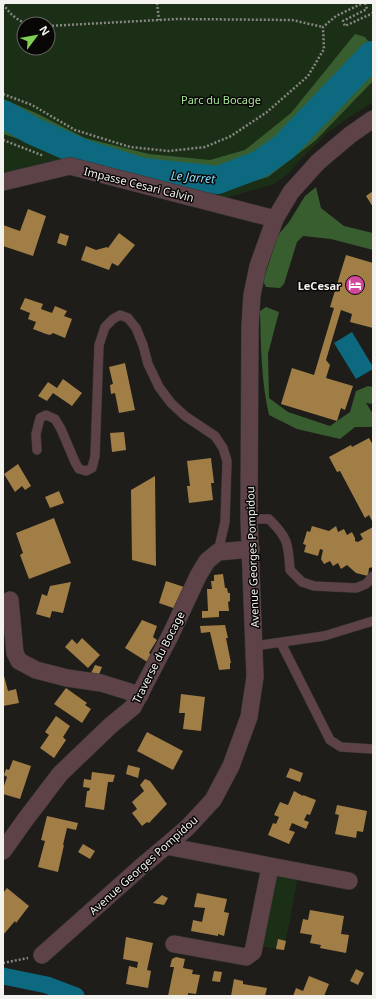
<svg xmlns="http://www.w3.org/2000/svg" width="376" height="999" font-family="'Noto Sans',sans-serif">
<rect width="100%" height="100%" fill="#1e1d1a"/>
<path fill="#1b2f16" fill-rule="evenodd" d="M3,3h370v99l-28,18 -19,14 -28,28 -10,12 -14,10 -52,15 -129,-35 -90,12zM24,24h24v24h-24z
M275,872l23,5 -14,73 -24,-4z"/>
<path fill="#385d2f" d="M355,34l10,3 8,11v33l-57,59 -48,37 -57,16 -52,-7 -63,-18 -48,-20 -45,-14v-35l33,14 49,25 64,16 61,6 35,-10 46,-37z
M316,187l5,21 23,18 29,7v17l-42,-11 -28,-3 -6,6 -13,42 -4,4 -14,-1 -3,-6 15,-46 11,-13 16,-26z
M266,307l13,5 -11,42 1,44 19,14 42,14 20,-14 6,-21 12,-5 5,1v17l-7,-1 7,11 -1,13h-17l-15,12 -43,-10 -28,-14c-8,-36 -8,-68 -9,-104z"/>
<path fill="#0d6980" d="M352,332l21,35v2l-17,10 -22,-36z"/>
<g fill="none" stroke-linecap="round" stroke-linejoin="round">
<path stroke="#0d6980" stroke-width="17" d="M3,976l44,9 29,11"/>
<path stroke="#0d6980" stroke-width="28" d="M3,114l30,17 50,22 60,19 75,8 42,-16 24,-17 88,-92"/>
</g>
<path fill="#a27e47" d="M373,191v16l-7,-11z
M28,209l18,7 -13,40 -30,-10v-21l17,6z
M60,233l9,3 -3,10 -9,-3z
M119,233l16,12 -17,21 -6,-3 -3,7 -28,-10 5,-14 10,4 11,-3 1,1z
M346,255l27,8v65l-23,-6 2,-8 -11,-4 -15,50 4,5 -4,13 27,8 -8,24 -4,-2 -4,13 -56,-17 11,-36 22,7 20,-67 -4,-1z
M25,298l18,6 -2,5 11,4 3,-7 12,5 -3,5 8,3 -7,19 -12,-5 -3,2 -4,-1 -13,-5 3,-7 -8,-3 2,-6 -10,-4z
M125,363l10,47 -16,3 -4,-20 -4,1 -1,-9 3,-1 -4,-17z
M63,379l19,14 -10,13 -19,-13 -6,8 -9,-5 10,-14 9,6z
M124,432l2,18 -14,2 -2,-19z
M369,438l4,7v78l-4,-8 -4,3 -25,-47 -3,1 -8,-15 22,-12 1,2z
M211,458l3,25h-3l2,17 -24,3 -2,-17h3l-3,-25z
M18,464l13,22 -6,4 -3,-4 -7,6 -11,-18z
M155,476l1,90 -24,-6 -1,-70z
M59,491l5,12 -14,5 -5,-11z
M54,518l17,45 -42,16 -9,-24 3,-2 -7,-20z
M312,526l17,5 7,-5 2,6 6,-3 3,6 5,-3 3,6v3l3,1 5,-3 -3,-5 13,-7v40l-4,1 -1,8 -12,-3 -9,-8 -6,4 -3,-6 -5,3 -3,-5 -6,3 -3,-5 2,-9 -3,-1 -2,7 -14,-4 2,-7 -3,-1 4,-13 3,1z
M223,574l2,14h2l1,5h2v8l-2,1 1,9h-10v6l-17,1v-7h6l-1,-22h5l-1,-8h3v-6z
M166,581l21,7 -8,22 -20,-7z
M71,582l-8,31 -11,-2 -2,7 -14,-4 6,-20 5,2 3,-10z
M142,620l15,6 -4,11 4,3 -8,13 4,3 -4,7 -24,-15z
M225,625l3,13h-2l5,25h-1v6l-11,1 -9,-38 -9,1 -1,-7z
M82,638l18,17 -12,13 -23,-21 7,-8 5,5z
M95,665l7,2 -4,10 -8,-2z
M3,672l5,19 8,-2 3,14 -16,3z
M66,688l21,15 -2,2 6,4 -9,14 -28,-19z
M181,694l24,3 -4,34 -18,-2 2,-16h-6z
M56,716l14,10 -7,11 3,3 -12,18 -14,-10 9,-13 -4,-3z
M147,732l36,19 -10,19 -36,-19z
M13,760l18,6 -11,33 -17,-5v-5l4,-12 -3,-2 2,-6 3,1z
M128,765l12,3 -2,10 -12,-4z
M290,768l13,5 -3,9 -14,-5z
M92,772l23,3 -2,7h-5l-4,28 -19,-3 2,-16h2l1,-3 -7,-1 1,-8 7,1z
M145,779l5,2 17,23 -18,19 -2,-1 -5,4 -10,-13 5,-4 -5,-7 12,-11 -4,-6z
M294,791l9,5v-1l13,5 -6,15 -3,-1 -3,6 5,2 -3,7 -14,-6 -3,7 6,2 -6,12 -21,-9 5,-12 3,1 3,-7 -5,-2 6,-13 8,3z
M337,805l30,6 -4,21 -6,-1 -1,7 -21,-4 4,-19 -4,-1z
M47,816l31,7 -2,7 -9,-2 -4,17h1l-6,27 -20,-5 7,-26 -4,-1z
M83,844l12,7 -5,8 -12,-7z
M7,888l22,18 -13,17 -1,-2 -12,14v-42z
M197,893l30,6 -3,13 5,1 -5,23 -6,-2v2l-27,-5 2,-11 9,2 3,-14 -11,-1z
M162,895l6,3 -4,7 -11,-2z
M310,910l34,6 -3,18 8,1 -3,18 -26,-5 1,-3 -11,-2 2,-8 -12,-2 3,-14 5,1z
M126,937l27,6 -6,27 4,1 -3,17 -22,-4 3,-18 8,2 1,-6 -15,-3z
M278,939l8,2 -2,9 -8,-1z
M176,957l9,2 -2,9 10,2 -1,4 8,1 -4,19 -8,-1v3h-20l6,-29h-4l2,-8z
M356,969l8,4 -6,12 -8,-4z
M214,971l8,1 -2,10 -8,-1z
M309,976l20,8 -5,12h-31l3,-8 7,3z
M234,979l9,2v3l24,4 -2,8h-34z"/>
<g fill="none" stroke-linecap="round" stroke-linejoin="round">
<g stroke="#383734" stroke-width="10">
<path id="service" d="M37,450l-1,-16 4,-16 6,-3 9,4 6,10 14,33 4,7 7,2 6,-3 3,-12 4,-111 6,-18 8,-8 7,-4 8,3 8,10 7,17 5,19 11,23 12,16 14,13 30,20 8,12 4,13 -2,61 -7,30
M249,519h20c20,20 19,25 21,51l12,12 12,4 42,2 10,-4 7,-8
M281,643l49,97 11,7 32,2
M254,646l70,-10 49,-15"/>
</g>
<g stroke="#383734" stroke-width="18">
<path id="minor" d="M3,182l67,-16 205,53
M10,600l5,53 4,8 17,9 31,8 34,5 39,12
M166,846l183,35
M3,851l22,-31 35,-46 50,-48 23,-19 38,-73 27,-58 9,-15 11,-9 33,-3
M174,944l72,13 7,-5 17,-85
M42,955l99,-88 25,-21 22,-19 25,-27 18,-34 18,-49 6,-40 -6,-158 1,-193 2,-31 6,-29 17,-47 16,-27 27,-30 32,-27 23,-16"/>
</g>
<path stroke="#878683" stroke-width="2.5" stroke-dasharray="2 2" stroke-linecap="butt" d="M157,3l2,17
M365,3l2,6 -24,12 2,5 28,-13
M3,4c7,10 15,18 27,20
M48,26l129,-7 115,1 31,7
M3,94l29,11 43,25 55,17 39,4 36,-4 26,-11 36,-24 41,-36 16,-27 -1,-22 13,-11 27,-13
M3,140l41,16
M3,963l25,-5"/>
<use href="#service" stroke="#5d4248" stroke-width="9"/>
<use href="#minor" stroke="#5d4248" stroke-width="17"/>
</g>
<defs>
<g id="hotel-disc" transform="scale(1)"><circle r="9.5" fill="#d1479c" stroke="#080706"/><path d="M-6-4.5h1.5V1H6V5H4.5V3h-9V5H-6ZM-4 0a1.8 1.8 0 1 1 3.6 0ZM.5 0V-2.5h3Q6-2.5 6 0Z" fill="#fff"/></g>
</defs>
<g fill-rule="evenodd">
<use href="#hotel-disc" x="355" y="285"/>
</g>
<g text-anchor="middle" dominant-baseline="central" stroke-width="3" stroke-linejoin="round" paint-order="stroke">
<g font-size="11" fill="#a8e39a" stroke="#080706">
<text x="221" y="99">Parc du Bocage</text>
</g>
<g font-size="11" fill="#f3f2ef" stroke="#080706">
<text transform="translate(139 184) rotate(14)">Impasse Cesari Calvin</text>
<text transform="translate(252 557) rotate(-92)">Avenue Georges Pompidou</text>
<text transform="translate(158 657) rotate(-63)">Traverse du Bocage</text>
<text transform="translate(143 865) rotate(-42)">Avenue Georges Pompidou</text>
</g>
<g font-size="11" font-weight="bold" fill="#f3f2ef" stroke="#080706" text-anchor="end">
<text x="341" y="285">LeCesar</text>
</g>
<g font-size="12" font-style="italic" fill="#88defb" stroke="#080706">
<text transform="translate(193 177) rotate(5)">Le Jarret</text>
</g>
</g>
<rect width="376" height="999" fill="none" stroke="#f3f2ef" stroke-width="8"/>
<g transform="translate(36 36) rotate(58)"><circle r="19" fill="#080706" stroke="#666563"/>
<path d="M0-3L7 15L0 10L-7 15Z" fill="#7fd052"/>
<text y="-6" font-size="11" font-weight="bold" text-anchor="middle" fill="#f3f2ef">N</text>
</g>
</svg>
